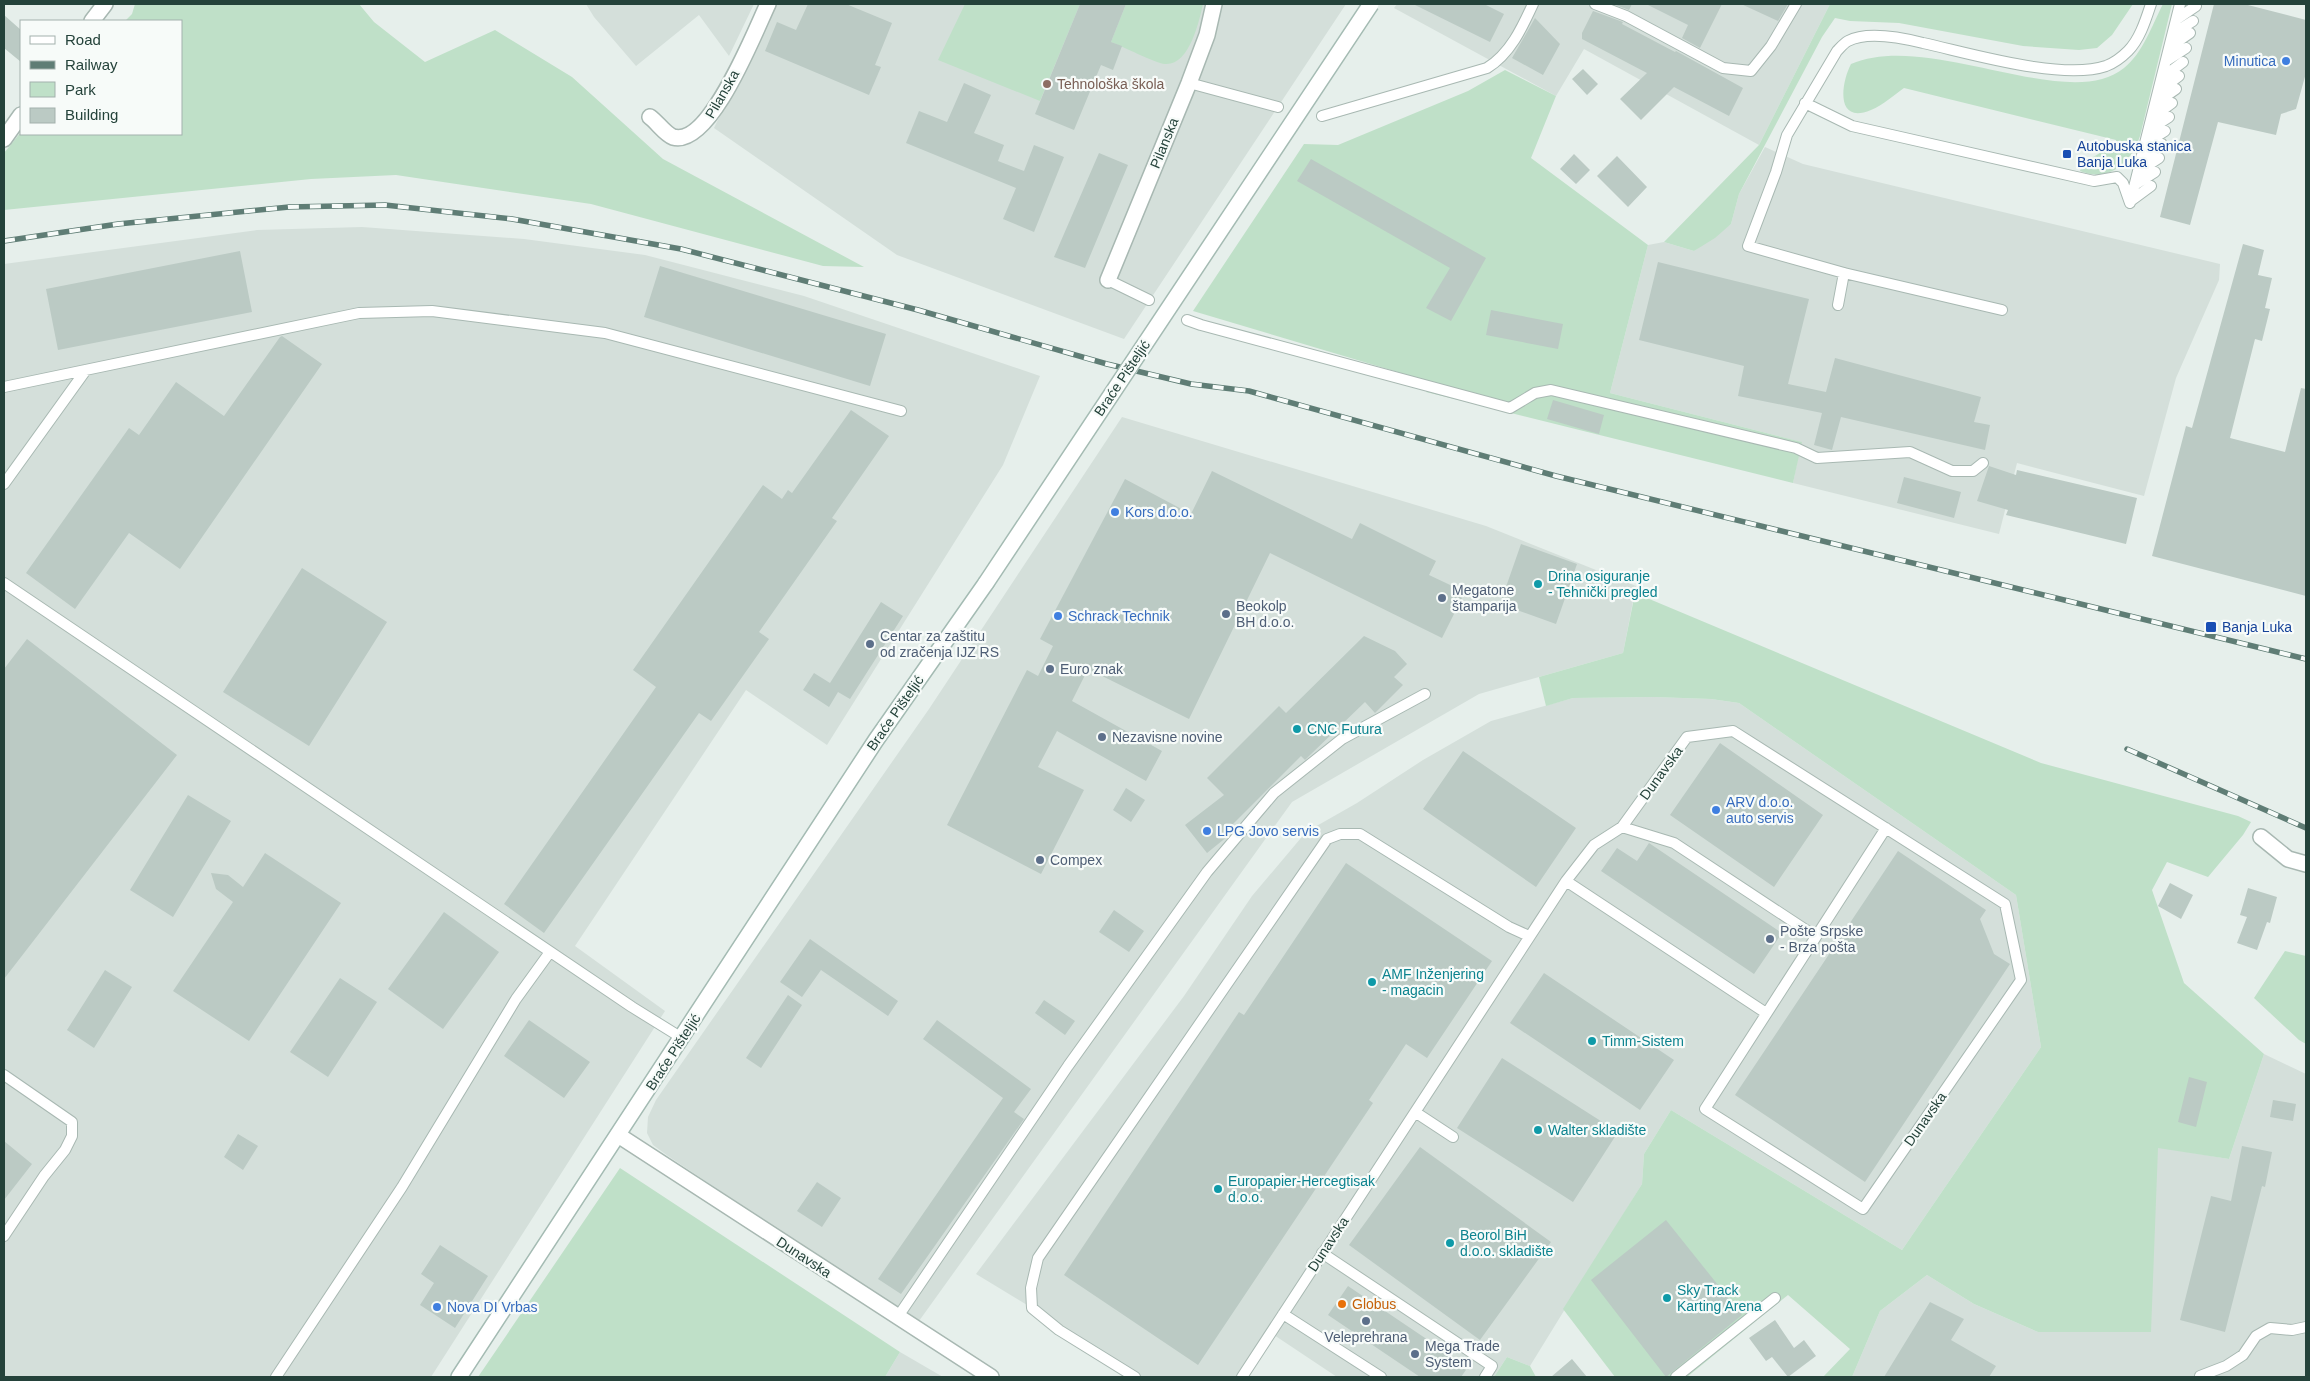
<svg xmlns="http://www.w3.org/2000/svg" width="2310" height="1381" font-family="Arial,sans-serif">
<rect width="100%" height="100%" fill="#e6efeb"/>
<path fill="#d4dfda" d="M586,4h168l-25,52 -30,-41 -63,51 -42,-49z
M773,4h573l-222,335 -227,-84 -183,-127z
M1397,4h433l-71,141 -175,-96 -28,47 -162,-88z
M1765,147l38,17 417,100 -1,16 -43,98 -32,118 -127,-33 -18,71 -206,-51 8,-41 -191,-49 38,-148 16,-3 30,9 37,-27 8,-30z
M362,227l162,12 121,16 159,41 236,80 -37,89 -176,280 -81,-55 -171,256 90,65 -234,366h-427v-1113l253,-34z
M1122,417l364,109 150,60 -13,67 -144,41 -187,108 -373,519 -18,-9 -233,-156 -15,-11 -6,-12 1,-16 8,-17 273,-391z
M1654,697l57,2 28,4 277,192 25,152 -139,203 -231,-140 -27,44 -2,30 -112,182 -23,-9 -13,20h-157l-66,-44 -29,44h-105l-105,-69 -56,-34 208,-278 68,-100 54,-64 51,-29 66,-43 68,-39 82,-23z
M2264,1054l42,20v303h-454l28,-66 47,-36 47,29 64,28 120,-185 71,12z
M900,1352l43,25h-58z"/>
<path fill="#bfe0c8" d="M135,4h224l15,18 51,40 70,-32 77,47 91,82 201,108 -41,-1 -232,-62 -195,-29 -85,4 -307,31v-57l17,-21v2h160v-113h-56l7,-7z
M965,4h115l-40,97 -102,-41z
M1126,4h77c-4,18 -14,62 -38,60 -10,-1 -43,-18 -54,-22z
M1830,4h303l-21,31 -15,13 -18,2 -56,-4 -124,-23 -49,-2 -15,-3 -13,19 -83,157 -8,30 -16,14 -21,13 -30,-9 95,-97z
M2163,4h9l-32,132c-9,27 -31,47 -60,35l2,-7 34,-21v-3l-212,-52c-10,7 -21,17 -33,22 -36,15 -30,-27 -20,-46 78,-34 217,50 273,4 19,-15 28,-43 39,-64z
M1505,70l51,26 -25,62 117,87 -38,148 192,49 -9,41 -367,-91 5,-10 -238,-71 111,-167 34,1 130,-54z
M1635,593l406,170 197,53 13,6 -8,13 -35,42 -41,-15 -15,28 32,93 80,71 -35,105 -71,-11 -7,184h-113l-64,-28 -47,-29 -47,36 -28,66h-29l27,-28 -62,-54 -101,82h-72l-52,-68 79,-125 2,-30 27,-44 231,140 139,-203 -25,-152 -277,-192 -28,-4 -57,-2 -81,1 -27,8 -7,-29 84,-24z
M2285,951l21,5v88l-7,-4 -45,-42z
M620,1168l280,184 -15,25h-407z
M1507,1357l23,9 6,11h-42z"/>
<path fill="#bbcac4" d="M808,4h38l46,19 -17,42 6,2 -12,28 -104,-44 12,-29 19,8z
M1080,4h46l-15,38 11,4 -9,24 -12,-5 -27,65 -39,-16z
M1413,4h71l20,10 -14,28z
M1613,4h19l-3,6z
M1646,4h76l-22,44 -18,-10 6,-13z
M1741,4h47l-10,17z
M2214,4h30l62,16v53l-10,36 -15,5 -5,21 -58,-13 -28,103 -30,-8z
M1593,11l30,11 -1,2 53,28 1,-1 67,37 -14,28 -55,-29 -33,33 -21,-21 27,-26 -65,-34v-6z
M4,15l17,15v32l-17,-14z
M1535,18l25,26 -17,31 -31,-17z
M1583,69l15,15 -11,11 -15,-16z
M964,83l27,12 -17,38 30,12 -6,16 26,10 10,-26 30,12 -30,75 -31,-13 13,-31 -110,-45 13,-32 28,11z
M1099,153l29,12 -43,103 -31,-11z
M1574,154l16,16 -14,14 -16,-15z
M1617,156l30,31 -19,20 -31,-31z
M1311,159l175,99 -35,63 -25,-13 24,-40 -153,-87z
M2243,244l21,6 -6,25 14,3 -7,30 5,1 -8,32 -7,-2 -25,99 55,14 16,-64 5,1v207l-154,-40 34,-130 6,2z
M240,251l12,61 -194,38 -12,-61z
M1658,262l151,37 -21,85 38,8 9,-34 146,39 -7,25 16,3 -5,25 -144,-33 -9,33 -18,-5 8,-32 -84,-17 6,-30 -105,-26z
M660,266l226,68 -16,52 -226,-69z
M1491,310l72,14 -5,25 -72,-14z
M282,336l40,28 -142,205 -51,-36 -54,76 -49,-36 103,-145 10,7 37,-53 48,34 56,-79z
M1553,400l51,15 -5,19 -52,-15z
M851,410l38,26 -57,82 5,3 -78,111 10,7 -58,82 -12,-8 -155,220 -40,-29 152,-217 -23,-17 130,-185 19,14 6,-9 4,3z
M1989,466l27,9 1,-5 120,28 -11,46 -120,-29 2,-5 -31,-9z
M1212,471l140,68 8,-16 76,38 -7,14 36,17 -23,46 -172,-85 -81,166 -101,-50 -16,32 90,50 -16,30 -89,-50 -19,36 46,23 -43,84 -94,-49 80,-155 11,6 15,-30 -13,-7 85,-160 66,35z
M1904,477l57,15 -7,26 -57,-15z
M1521,544l56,20 -21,60 -56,-20z
M302,568l85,54 -78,124 -86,-54z
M881,602l22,14 -53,83 -12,-7 -9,15 -26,-17 11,-17 16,10z
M1364,636l31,15 12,13 -13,13 9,8 -28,28 -10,-11 -56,54 -4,4 -4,-4 -76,76 3,4 -21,17 -22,-28 39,-30 -17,-17 72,-72 7,7z
M27,639l150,116 -173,224v-310z
M1720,743l103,72 -49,72 -104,-72z
M1463,751l113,77 -40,59 -113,-78z
M1126,788l19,12 -14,22 -18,-12z
M188,795l43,26 -58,96 -43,-27z
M1649,843l133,90 -28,41 -153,-103 16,-23 20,13z
M1898,851l88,59 -6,9 14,35 16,10 -145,218 -130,-87z
M265,853l76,50 -92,138 -76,-50 60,-89 -17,-13 -5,-16 17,2 15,12z
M1346,863l146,98 -65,97 -21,-14 -37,56 4,3 -175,262 -134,-90 175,-263 5,3z
M2170,883l23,12 -12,24 -23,-13z
M2248,888l29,9 -7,26 -3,-1 -10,28 -20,-7 10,-26 -7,-2z
M1114,910l30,21 -15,21 -30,-20z
M444,912l55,40 -56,77 -55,-40z
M810,939l88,62 -10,15 -67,-46 -19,27 -22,-15z
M105,970l27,17 -38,61 -27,-18z
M1544,973l130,87 -34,50 -130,-87z
M340,978l37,24 -49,75 -38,-25z
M788,995l14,10 -41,63 -15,-10z
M1044,1000l31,21 -10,14 -30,-22z
M529,1020l61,42 -26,36 -60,-42z
M937,1020l94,69 -17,23 10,7 -123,175 -23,-15 125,-181 -80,-59z
M1502,1058l116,74 -45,70 -116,-74z
M2189,1077l18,5 -11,45 -18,-5z
M2273,1100l23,4 -3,17 -23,-4z
M238,1134l20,12 -15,24 -19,-13z
M4,1141l28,23 -28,36z
M2242,1146l30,6 -7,35 -3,-1 -37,146 -45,-12 31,-124 20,5z
M1420,1147l131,95 -71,98 -131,-95z
M817,1182l24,16 -19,29 -25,-16z
M1666,1220l76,95 -76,62 -75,-97z
M440,1245l48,31 -33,52 -35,-23 14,-22 -13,-9z
M1348,1286l120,81 -7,10h-41l-92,-62z
M1930,1302l34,17 -13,21 45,26 -7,11h-105z
M1775,1320l19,28 10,-8 12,16 -28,21 -16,-20 -6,4 -17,-23z
M1572,1359l15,18h-36z"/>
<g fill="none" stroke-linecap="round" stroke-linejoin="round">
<g stroke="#a8b8b2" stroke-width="12">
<path id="lane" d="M1595,4l31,12 97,52 28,3 20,-25 25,-42
M2177,19l19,-13
M2174,33l19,-12
M2170,47l20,-14
M2166,61l20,-13
M2163,77l20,-15
M1189,83l89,24
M2159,91l20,-15
M1805,103l47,23 242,55 23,-4 6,6 7,20 50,-199
M2156,103l20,-14
M1322,116l165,-48c23,-14 35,-40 46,-64
M2153,117l19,-14
M2149,130l20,-13
M2146,143l19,-12
M2142,158l20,-14
M2139,171l20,-13
M2136,184l19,-12
M2132,200l19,-14
M1108,280l41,20
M1838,305l6,-32
M2002,310l-158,-37 -96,-27 28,-74 11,-37 50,-84c3,-3 7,-8 11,-10 19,-10 55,-3 75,2 46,10 139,38 183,23 8,-3 16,-9 22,-15 12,-12 18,-32 23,-47
M1187,320l14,5 309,83 25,-15 16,-3 245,58 21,10 93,-6 42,19h21l10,-8
M4,387l355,-74 73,-2 173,22 296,78
M4,484l82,-114
M4,583l628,424 50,31
M1566,881l200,132
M1815,936l-141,-93 -52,-16 65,-90 46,-6 272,173 16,76 -158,229 -158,-100 181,-281
M4,1075l68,47v14l-7,14 -21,26 -40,60
M1415,1112l38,25
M1322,1253l170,113 -7,11
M1283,1314l98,63
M897,1318l171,-252 139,-194 67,-79 68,-54 83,-45
M2200,1376l26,-10 17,-11 13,-19 14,-8 22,2 14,-3
M276,1377l126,-190 114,-188 34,-47
M1135,1377l-76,-47 -27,-22 -1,-20 7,-30 289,-419 13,-5h20l149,93 20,9
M1242,1377l324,-496 28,-36 28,-18
M1676,1377l99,-79"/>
</g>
<g stroke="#a8b8b2" stroke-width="18">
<path id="street" d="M92,21l13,-17
M650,117c7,5 15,17 23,20 37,11 82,-106 95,-133
M4,139l17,-24
M1108,280l81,-197 18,-48 7,-31
M2261,837l27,22 18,5
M618,1135l373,242"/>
</g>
<g stroke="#a4bbb3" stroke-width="18">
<path id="secondary" d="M459,1377l417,-637 110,-157"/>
</g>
<use href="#lane" stroke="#fff" stroke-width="10"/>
<use href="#street" stroke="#fff" stroke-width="15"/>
<use href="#secondary" stroke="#fff" stroke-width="15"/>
<g stroke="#5f7d75" stroke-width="5.5">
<path id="rail" d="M4,241l114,-17 171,-17 96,-2 127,14 169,30 237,61 189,54 84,20 58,7 307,85 750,183
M2127,749l179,79"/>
</g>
<use href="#rail" stroke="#f7fbf9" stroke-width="4" stroke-dasharray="11" stroke-linecap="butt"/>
<g stroke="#a4bbb3" stroke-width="18" stroke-linecap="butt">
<path id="secondary-bridge" d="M986,583l385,-579"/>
</g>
<use href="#secondary-bridge" stroke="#fff" stroke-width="15"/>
</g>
<g fill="#3f7fe0" stroke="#f7fbf9" stroke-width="2">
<circle cx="2286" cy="61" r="5"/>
<circle cx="1115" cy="512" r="5"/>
<circle cx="1058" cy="616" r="5"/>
<circle cx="1716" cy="810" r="5"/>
<circle cx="1207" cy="831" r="5"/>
<circle cx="437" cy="1307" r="5"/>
</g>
<circle fill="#8d6e63" stroke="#f7fbf9" stroke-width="2" cx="1047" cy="84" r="5"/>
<g fill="#1a4fb4" stroke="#f7fbf9" stroke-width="2">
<rect x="2062" y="149" width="10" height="10" rx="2.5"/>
<rect x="2205" y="621" width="12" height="12" rx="2.5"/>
</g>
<g fill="#0f9aa8" stroke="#f7fbf9" stroke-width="2">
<circle cx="1538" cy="584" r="5"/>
<circle cx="1297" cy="729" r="5"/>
<circle cx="1372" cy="982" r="5"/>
<circle cx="1592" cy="1041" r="5"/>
<circle cx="1538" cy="1130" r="5"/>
<circle cx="1218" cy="1189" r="5"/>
<circle cx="1450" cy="1243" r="5"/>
<circle cx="1667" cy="1298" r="5"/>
</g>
<g fill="#5c6f8a" stroke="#f7fbf9" stroke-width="2">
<circle cx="1442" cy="598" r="5"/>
<circle cx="1226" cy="614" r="5"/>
<circle cx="870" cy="644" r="5"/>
<circle cx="1050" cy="669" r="5"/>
<circle cx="1102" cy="737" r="5"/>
<circle cx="1040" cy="860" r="5"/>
<circle cx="1770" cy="939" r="5"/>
<circle cx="1366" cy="1321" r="5"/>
<circle cx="1415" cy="1354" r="5"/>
</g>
<circle fill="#e8710a" stroke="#f7fbf9" stroke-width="2" cx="1342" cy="1304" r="5"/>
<g text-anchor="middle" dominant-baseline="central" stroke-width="4.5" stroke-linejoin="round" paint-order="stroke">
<g font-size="14" fill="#366cbe" stroke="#f7fbf9" text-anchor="start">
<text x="2276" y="61" text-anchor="end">Minutica</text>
<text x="1125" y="512">Kors d.o.o.</text>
<text x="1068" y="616">Schrack Technik</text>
<text x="1726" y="802">ARV d.o.o.<tspan x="1726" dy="16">auto servis</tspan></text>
<text x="1217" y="831">LPG Jovo servis</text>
<text x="447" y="1307">Nova DI Vrbas</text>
</g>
<g font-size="14" fill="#785e54" stroke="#f7fbf9" text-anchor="start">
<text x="1057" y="84">Tehnološka škola</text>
</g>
<g font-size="14" fill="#24423a" stroke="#f7fbf9">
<text transform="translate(722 94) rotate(-60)">Pilanska</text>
<text transform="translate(1164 143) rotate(-68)">Pilanska</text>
<text transform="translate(1122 378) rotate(-56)">Braće Pišteljić</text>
<text transform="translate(895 713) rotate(-55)">Braće Pišteljić</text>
<text transform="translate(1661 773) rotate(-54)">Dunavska</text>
<text transform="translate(673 1052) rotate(-57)">Braće Pišteljić</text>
<text transform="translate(1925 1119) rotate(-55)">Dunavska</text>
<text transform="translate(1328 1244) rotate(-57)">Dunavska</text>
<text transform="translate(804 1257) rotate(33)">Dunavska</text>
</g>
<g font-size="14" fill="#164399" stroke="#f7fbf9" text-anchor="start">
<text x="2077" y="146">Autobuska stanica<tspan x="2077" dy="16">Banja Luka</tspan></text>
<text x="2222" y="627">Banja Luka</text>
</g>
<g font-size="14" fill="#0d838f" stroke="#f7fbf9" text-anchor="start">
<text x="1548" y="576">Drina osiguranje<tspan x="1548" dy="16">- Tehnički pregled</tspan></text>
<text x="1307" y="729">CNC Futura</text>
<text x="1382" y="974">AMF Inženjering<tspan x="1382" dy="16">- magacin</tspan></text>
<text x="1602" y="1041">Timm-Sistem</text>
<text x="1548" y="1130">Walter skladište</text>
<text x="1228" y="1181">Europapier-Hercegtisak<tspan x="1228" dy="16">d.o.o.</tspan></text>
<text x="1460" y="1235">Beorol BiH<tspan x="1460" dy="16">d.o.o. skladište</tspan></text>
<text x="1677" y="1290">Sky Track<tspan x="1677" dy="16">Karting Arena</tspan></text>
</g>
<g font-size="14" fill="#4e5e75" stroke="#f7fbf9" text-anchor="start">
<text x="1452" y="590">Megatone<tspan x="1452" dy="16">štamparija</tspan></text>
<text x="1236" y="606">Beokolp<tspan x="1236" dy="16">BH d.o.o.</tspan></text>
<text x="880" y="636">Centar za zaštitu<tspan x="880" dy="16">od zračenja IJZ RS</tspan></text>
<text x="1060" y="669">Euro znak</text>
<text x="1112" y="737">Nezavisne novine</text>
<text x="1050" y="860">Compex</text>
<text x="1780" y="931">Pošte Srpske<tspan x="1780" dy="16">- Brza pošta</tspan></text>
<text x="1366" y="1337" text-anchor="middle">Veleprehrana</text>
<text x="1425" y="1346">Mega Trade<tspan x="1425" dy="16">System</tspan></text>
</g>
<g font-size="14" fill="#c56008" stroke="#f7fbf9" text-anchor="start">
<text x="1352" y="1304">Globus</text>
</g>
</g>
<rect width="2310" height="1381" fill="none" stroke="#24423a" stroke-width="10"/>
<rect x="20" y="20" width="162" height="115" fill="#f7fbf9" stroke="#a3b1ad"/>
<rect x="30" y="36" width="25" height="8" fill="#ffffff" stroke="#a3b1ad"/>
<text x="65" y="45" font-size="15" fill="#24423a">Road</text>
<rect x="30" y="61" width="25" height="8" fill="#5f7d75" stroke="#a3b1ad"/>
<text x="65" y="70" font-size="15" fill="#24423a">Railway</text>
<rect x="30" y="82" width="25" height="15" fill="#bfe0c8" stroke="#a3b1ad"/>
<text x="65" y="95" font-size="15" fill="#24423a">Park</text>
<rect x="30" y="108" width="25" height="15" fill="#bbcac4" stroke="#a3b1ad"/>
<text x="65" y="120" font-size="15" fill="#24423a">Building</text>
</svg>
